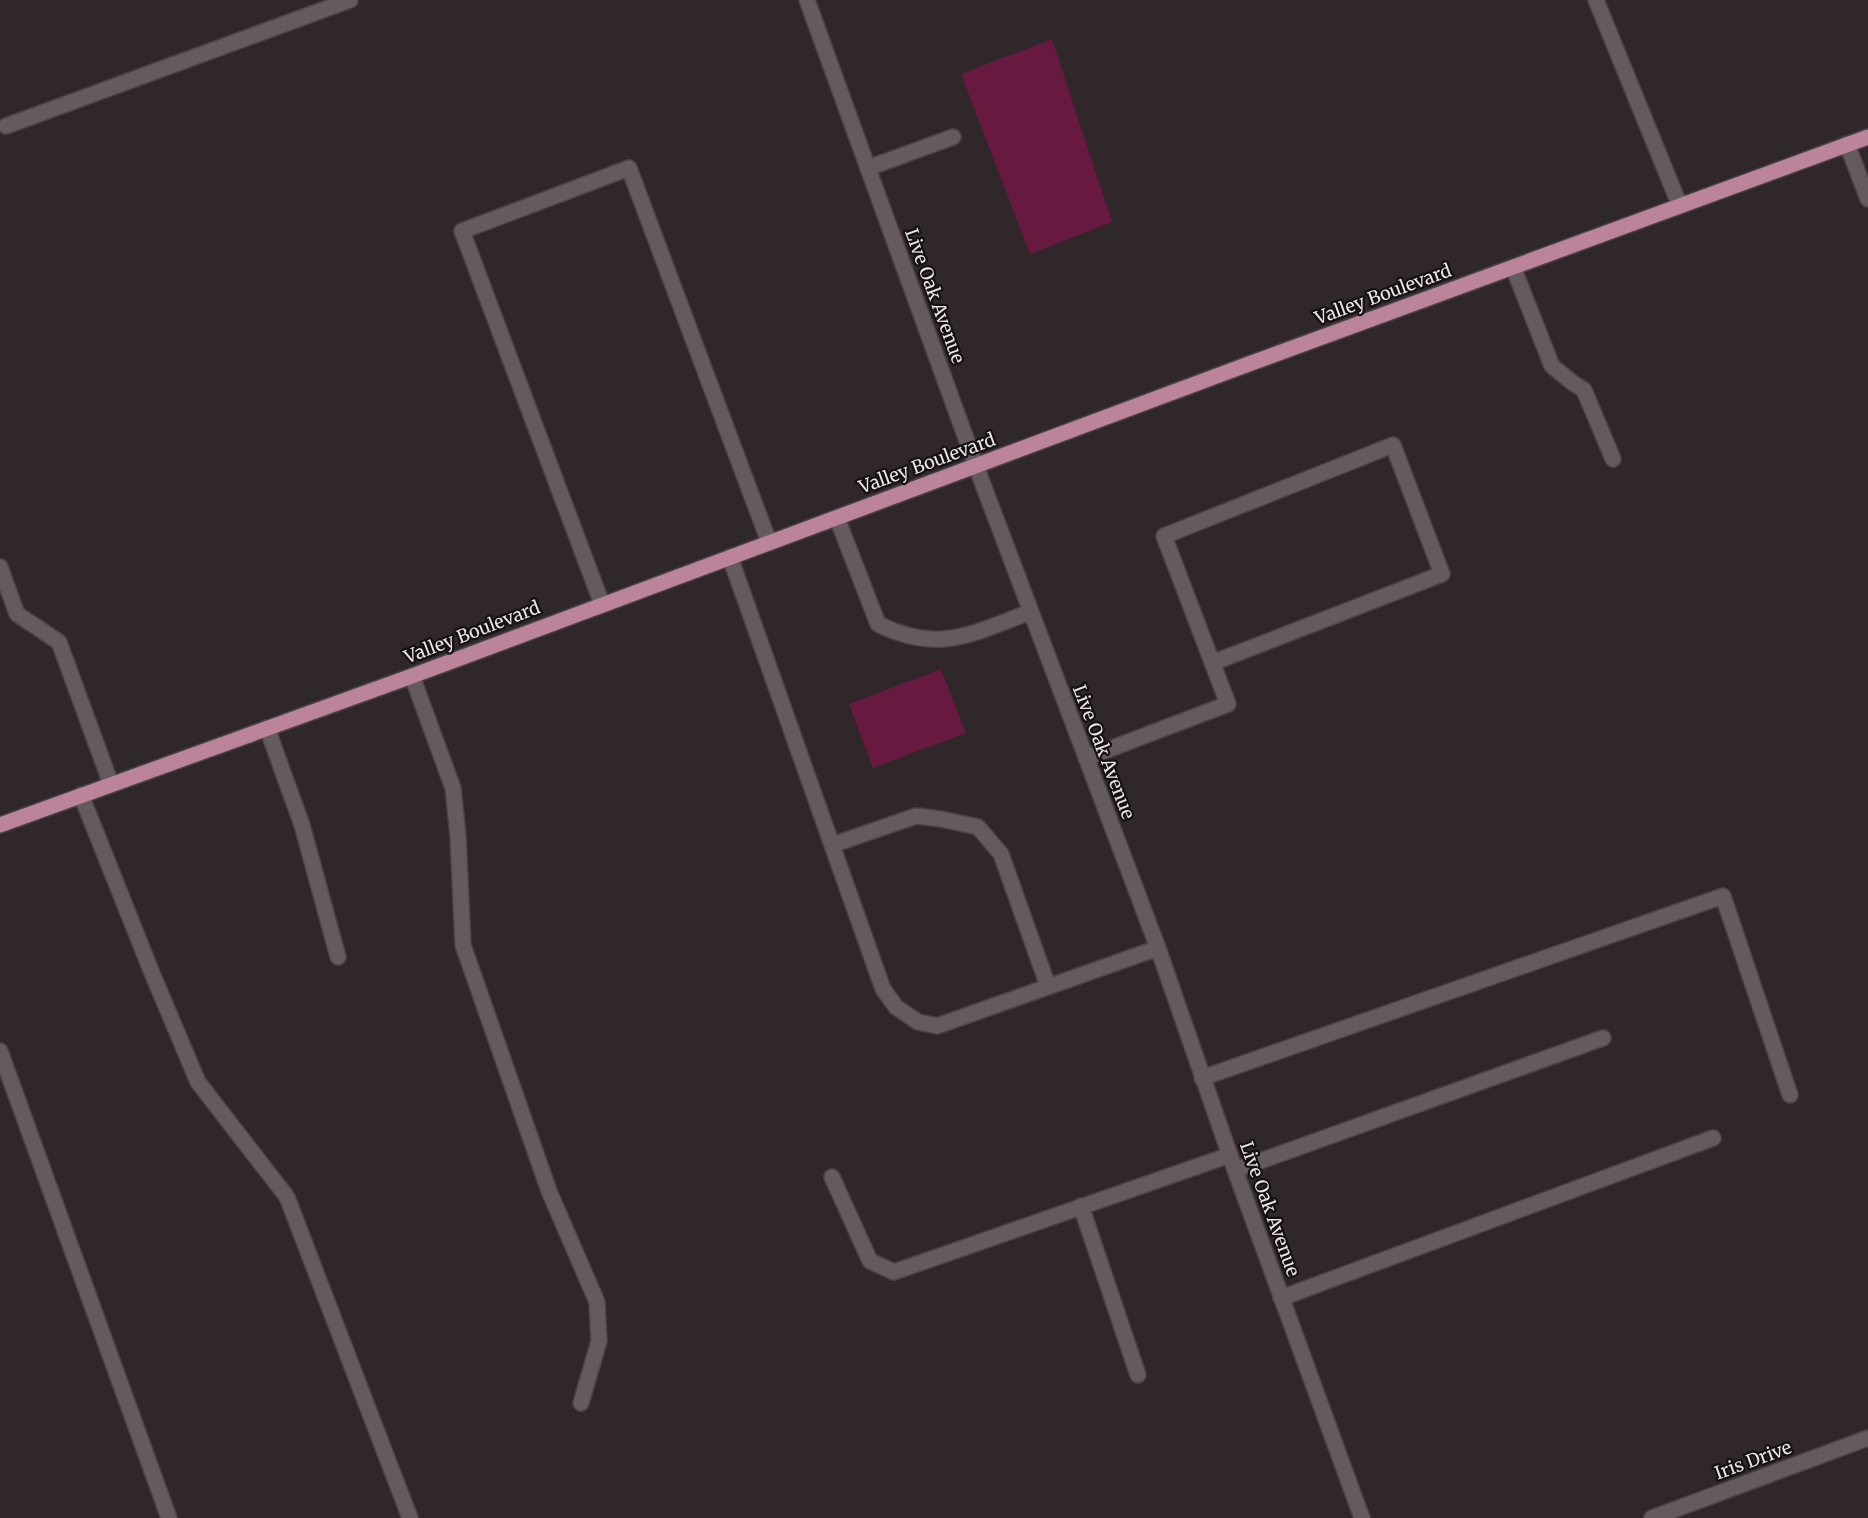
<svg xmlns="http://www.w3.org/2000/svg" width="1868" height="1518" font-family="Merriweather,serif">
<rect width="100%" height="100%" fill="#2f272a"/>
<path fill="#681940" d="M1052,39l60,183 -82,32 -69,-180z
M941,669l25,64 -93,35 -24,-64z"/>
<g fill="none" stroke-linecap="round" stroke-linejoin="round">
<g stroke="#4a4245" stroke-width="18">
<path id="minor" d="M807,0l169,466 182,482 77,222 127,348
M1596,0l84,206
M6,126l344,-126
M1847,144l21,55
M868,168l85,-31
M1513,267l39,99 21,17 11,7 29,69
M837,518l41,106c60,30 94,10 152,-12
M730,557l153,432 13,18 22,15 19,4 221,-78
M0,567l17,47 42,28 52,142
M602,604l-140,-373 167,-63 140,374
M412,676l41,112 5,48 5,109 86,246 48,111 2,39 -18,62
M267,728l35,97 36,132
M1086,758l142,-54 -64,-168 229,-91 49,129 -230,89
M81,795l71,178 46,109 89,115 123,321
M832,845l84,-29 25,3 37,8 23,27 47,132
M0,1051l169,467
M1202,1078l521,-182 67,199
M1235,1170l368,-132
M832,1177l38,84 24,11 336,-117
M1081,1206l57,169
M1281,1298l432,-160
M1652,1518l216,-80"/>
</g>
<g stroke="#4a4245" stroke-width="18">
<path id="major" d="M0,825l412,-149 834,-311 622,-228"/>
</g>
<use href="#minor" stroke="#655b5e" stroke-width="15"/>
<use href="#major" stroke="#bc849a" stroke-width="15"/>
</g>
<g text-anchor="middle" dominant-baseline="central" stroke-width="4.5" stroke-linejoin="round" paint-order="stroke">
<g font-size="18" fill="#ebe5e7" stroke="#151112">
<text transform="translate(1383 294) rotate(-20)">Valley Boulevard</text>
<text transform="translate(935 296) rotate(70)">Live Oak Avenue</text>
<text transform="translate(927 463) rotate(-20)">Valley Boulevard</text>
<text transform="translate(472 632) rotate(-21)">Valley Boulevard</text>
<text transform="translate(1104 752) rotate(69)">Live Oak Avenue</text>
<text transform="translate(1270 1209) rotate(70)">Live Oak Avenue</text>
<text transform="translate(1753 1460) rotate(-20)">Iris Drive</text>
</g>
</g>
</svg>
